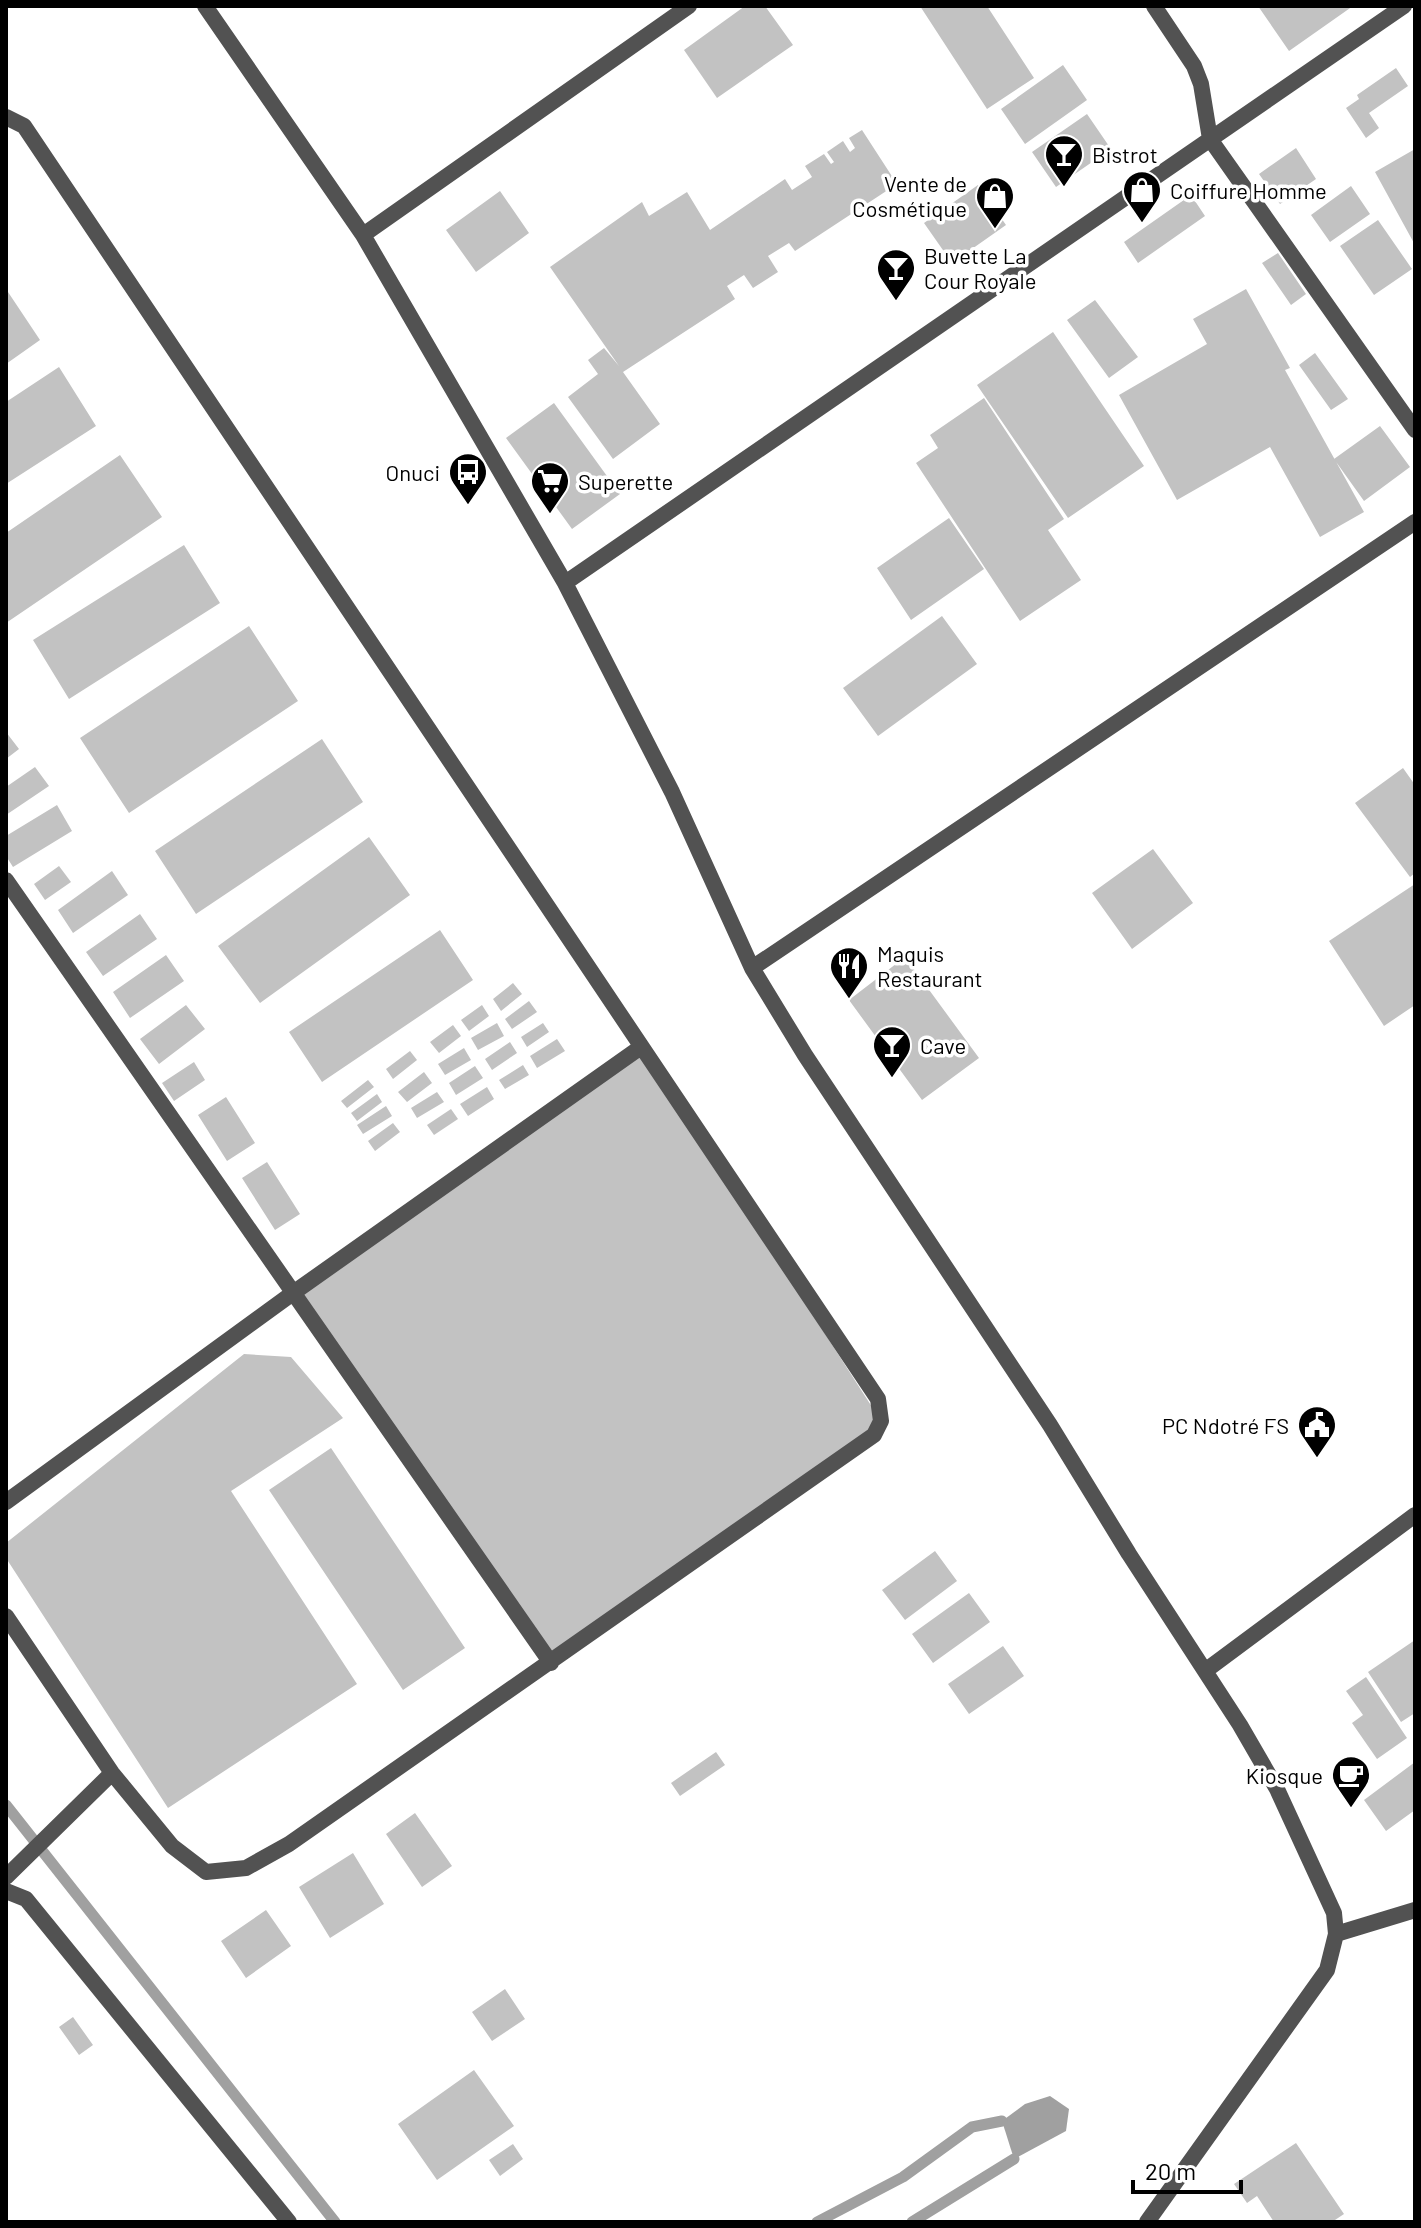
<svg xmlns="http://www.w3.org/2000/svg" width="1421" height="2228" font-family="Barlow,sans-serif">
<rect width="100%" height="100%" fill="#fff"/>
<path fill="#a0a0a0" d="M1050,2096l19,13 -3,22 -52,28 -12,-38 23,-17z"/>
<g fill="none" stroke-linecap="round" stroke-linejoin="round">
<path stroke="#a0a0a0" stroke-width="11" d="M6,1805l329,417
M817,2222l86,-45 69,-50 30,-6
M912,2222l102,-63"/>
</g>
<path fill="#c2c2c2" d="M745,6h20l28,39 -76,53 -33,-48z
M920,6h67l47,72 -47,31z
M1258,6h95l-64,45z
M1063,65l24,35 -62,44 -24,-35z
M1396,68l12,18 -39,27 10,15 -13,10 -20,-30 13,-9 -2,-4z
M1087,114l24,35 -55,38 -24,-35z
M862,130l35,54 -102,67 -6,-8 -21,13 10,16 -25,16 -9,-13 -17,11 8,13 -112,73 37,52 -47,35 -45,-62 30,-23 -10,-14 16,-12 15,18 -69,-99 92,-65 7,14 38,-24 23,38 75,-51 7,11 20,-13 -7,-11 19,-12 7,10 3,-2 -7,-10 16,-11 7,11 5,-4 -6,-10z
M1296,148l20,31 -36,25 -21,-30z
M1415,149v96l-40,-73z
M978,185l28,40 -54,38 -28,-40z
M1351,186l19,28 -40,28 -19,-27z
M500,191l29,42 -53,39 -30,-42z
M1191,195l14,21 -67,47 -14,-21z
M1378,220l34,49 -38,26 -34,-49z
M1278,253l28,41 -15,11 -29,-42z
M6,289l34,51 -34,24z
M1246,289l44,79 -5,2 79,142 -44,25 -50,-90 -93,53 -58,-105 88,-51 -14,-25z
M1095,300l43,57 -29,21 -42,-58z
M1053,332l91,134 -76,52 -91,-133z
M1315,353l33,46 -17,11 -32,-45z
M59,367l37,59 -90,58v-82z
M984,398l80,121 -16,11 33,50 -61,41 -104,-158 22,-15 -8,-13z
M554,403l66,91 -48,35 -66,-91z
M1380,426l30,41 -46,34 -30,-42z
M120,455l42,62 -156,106v-90z
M949,518l35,51 -73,51 -34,-52z
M184,545l36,58 -151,96 -36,-59z
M942,616l35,48 -99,72 -35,-48z
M249,626l49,75 -169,112 -49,-75z
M6,732l13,17 -13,10z
M322,739l41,63 -167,112 -41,-63z
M35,767l14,19 -43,29v-28z
M1403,768l12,17v88l-5,4 -55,-74z
M57,805l15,26 -59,36 -7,-11v-20z
M369,837l41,58 -150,108 -42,-57z
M1153,849l40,54 -61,46 -40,-56z
M59,866l12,16 -26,18 -11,-16z
M112,871l16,24 -55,38 -15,-23z
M1415,884v121l-31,21 -55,-85z
M140,914l17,25 -54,37 -17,-24z
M440,930l33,50 -151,102 -33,-50z
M166,955l18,26 -54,37 -17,-26z
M905,957l74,101 -57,42 -73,-100z
M513,983l9,11 -21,17 -8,-12z
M529,1001l8,11 -25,17 -7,-10z
M186,1005l19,24 -46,35 -19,-25z
M482,1005l7,11 -20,15 -8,-11z
M497,1023l7,13 -26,14 -7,-12z
M543,1023l6,9 -22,15 -6,-10z
M453,1025l8,11 -22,17 -9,-11z
M557,1039l8,12 -28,17 -7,-12z
M510,1042l7,11 -25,17 -7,-11z
M641,1047l240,374 -330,242 -258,-370z
M464,1048l7,12 -26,15 -7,-11z
M410,1051l7,9 -24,19 -7,-10z
M194,1062l11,18 -31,21 -12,-18z
M523,1065l6,10 -24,14 -6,-9z
M475,1066l8,12 -27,17 -7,-12z
M424,1072l8,11 -25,19 -9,-10z
M368,1080l6,7 -27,21 -6,-7z
M487,1087l7,12 -26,17 -8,-12z
M437,1092l7,10 -27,16 -6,-10z
M377,1094l5,8 -25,19 -6,-8z
M226,1097l29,46 -28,18 -29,-46z
M386,1106l6,10 -29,18 -6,-9z
M451,1109l7,10 -24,16 -7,-10z
M393,1123l7,9 -25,19 -7,-10z
M267,1162l33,52 -25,16 -33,-52z
M244,1354l47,3 52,61 -112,73 126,193 -189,124 -162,-250v-15z
M331,1448l134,200 -62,42 -134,-200z
M935,1551l22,30 -52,39 -23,-30z
M969,1593l21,29 -57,41 -21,-29z
M1415,1640v73l-14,9 -33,-50z
M1003,1646l21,30 -55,38 -21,-30z
M1366,1677l41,61 -30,21 -25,-36 11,-8 -17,-24z
M716,1752l9,13 -45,31 -9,-13z
M1415,1762v48l-29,21 -22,-31z
M415,1813l37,53 -30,21 -36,-53z
M353,1853l31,51 -54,34 -31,-51z
M266,1910l25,36 -45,32 -25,-37z
M505,1989l20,30 -33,22 -20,-29z
M73,2017l20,28 -14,10 -20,-28z
M474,2070l40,56 -77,54 -39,-56z
M1296,2143l48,71 -12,8h-58l-17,-26 -10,7 -13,-19z
M513,2144l10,15 -23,17 -11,-16z"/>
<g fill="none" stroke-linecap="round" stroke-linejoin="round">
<path stroke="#525252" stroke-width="16" d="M6,117l18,9 854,1273 3,22 -7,14 -585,409 -43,24 -40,4 -34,-26 -60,-73 -106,-157
M6,880l545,783
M6,1502l287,-209 348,-246
M6,1877l106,-104
M6,1891l20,8 263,323"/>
<path stroke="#525252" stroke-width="16" d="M205,6l158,229 202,348 107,209 80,176 53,87 245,370 79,129 111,171 37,64 57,124 2,21 -9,36 -180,252
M1154,6l40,60 7,18 9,55 205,291
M363,235l326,-229
M565,583l839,-577
M752,968l663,-446
M1205,1671l210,-156
M1336,1934l79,-24"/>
</g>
<defs>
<g id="bar-pin" transform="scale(2)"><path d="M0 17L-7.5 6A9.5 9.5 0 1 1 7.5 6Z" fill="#000" stroke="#fff"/><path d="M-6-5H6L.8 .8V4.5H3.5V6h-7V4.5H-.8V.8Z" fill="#fff"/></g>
<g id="shop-pin" transform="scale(2)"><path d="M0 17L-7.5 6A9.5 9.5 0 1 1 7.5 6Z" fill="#000" stroke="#fff"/><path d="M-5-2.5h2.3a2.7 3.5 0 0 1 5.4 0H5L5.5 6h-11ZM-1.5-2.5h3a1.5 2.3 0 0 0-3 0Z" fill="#fff"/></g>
<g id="bus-pin" transform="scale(2)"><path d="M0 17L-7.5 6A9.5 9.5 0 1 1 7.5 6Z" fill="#000" stroke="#fff"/><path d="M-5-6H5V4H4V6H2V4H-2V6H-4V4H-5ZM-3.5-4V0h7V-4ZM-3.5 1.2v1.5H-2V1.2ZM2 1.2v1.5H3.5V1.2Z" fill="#fff"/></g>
<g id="supermarket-pin" transform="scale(2)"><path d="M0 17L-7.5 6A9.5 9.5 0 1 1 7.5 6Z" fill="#000" stroke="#fff"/><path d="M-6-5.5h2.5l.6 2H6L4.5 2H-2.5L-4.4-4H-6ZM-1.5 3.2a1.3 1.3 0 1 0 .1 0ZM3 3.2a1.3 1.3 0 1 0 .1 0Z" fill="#fff"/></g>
<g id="restaurant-pin" transform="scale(2)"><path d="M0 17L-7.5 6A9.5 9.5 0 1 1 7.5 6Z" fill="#000" stroke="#fff"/><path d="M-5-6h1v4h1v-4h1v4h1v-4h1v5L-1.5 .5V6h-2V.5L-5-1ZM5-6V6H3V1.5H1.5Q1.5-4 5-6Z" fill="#fff"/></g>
<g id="civic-pin" transform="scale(2)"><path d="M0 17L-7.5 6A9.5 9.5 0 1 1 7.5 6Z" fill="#000" stroke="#fff"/><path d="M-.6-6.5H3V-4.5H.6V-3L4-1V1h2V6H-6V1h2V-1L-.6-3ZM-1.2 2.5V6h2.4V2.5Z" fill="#fff"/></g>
<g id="cafe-pin" transform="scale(2)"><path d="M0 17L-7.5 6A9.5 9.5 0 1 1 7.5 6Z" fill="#000" stroke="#fff"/><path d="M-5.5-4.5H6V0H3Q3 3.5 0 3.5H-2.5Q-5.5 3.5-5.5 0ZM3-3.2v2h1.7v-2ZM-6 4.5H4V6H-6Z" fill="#fff"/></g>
</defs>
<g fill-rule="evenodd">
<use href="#bar-pin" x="1064" y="154"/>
<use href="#shop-pin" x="1142" y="190"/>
<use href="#shop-pin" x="995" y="196"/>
<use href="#bar-pin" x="896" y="268"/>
<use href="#bus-pin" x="468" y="472"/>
<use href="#supermarket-pin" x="550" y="481"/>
<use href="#restaurant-pin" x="849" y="966"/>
<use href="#bar-pin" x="892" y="1045"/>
<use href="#civic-pin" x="1317" y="1425"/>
<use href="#cafe-pin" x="1351" y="1775"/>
</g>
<g text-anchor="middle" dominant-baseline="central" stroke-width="7" stroke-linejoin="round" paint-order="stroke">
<g font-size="22" fill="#000" stroke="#fff" text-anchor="start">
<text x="1092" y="154">Bistrot</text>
<text x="967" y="183" text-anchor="end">Vente de<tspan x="967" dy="25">Cosmétique</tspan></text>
<text x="1170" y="190">Coiffure Homme</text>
<text x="924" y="255">Buvette La<tspan x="924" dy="25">Cour Royale</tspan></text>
<text x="440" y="472" text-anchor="end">Onuci</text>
<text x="578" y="481">Superette</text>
<text x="877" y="953">Maquis<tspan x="877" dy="25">Restaurant</tspan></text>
<text x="920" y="1045">Cave</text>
<text x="1289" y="1425" text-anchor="end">PC Ndotré FS</text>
<text x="1323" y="1775" text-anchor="end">Kiosque</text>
</g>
</g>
<rect width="1421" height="2228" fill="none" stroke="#000000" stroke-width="16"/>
<path d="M1133 2180v12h108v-12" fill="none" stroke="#000000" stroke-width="4"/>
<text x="1145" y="2180" font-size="24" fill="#000000" stroke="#ffffff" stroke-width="6" paint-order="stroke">20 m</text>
</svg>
